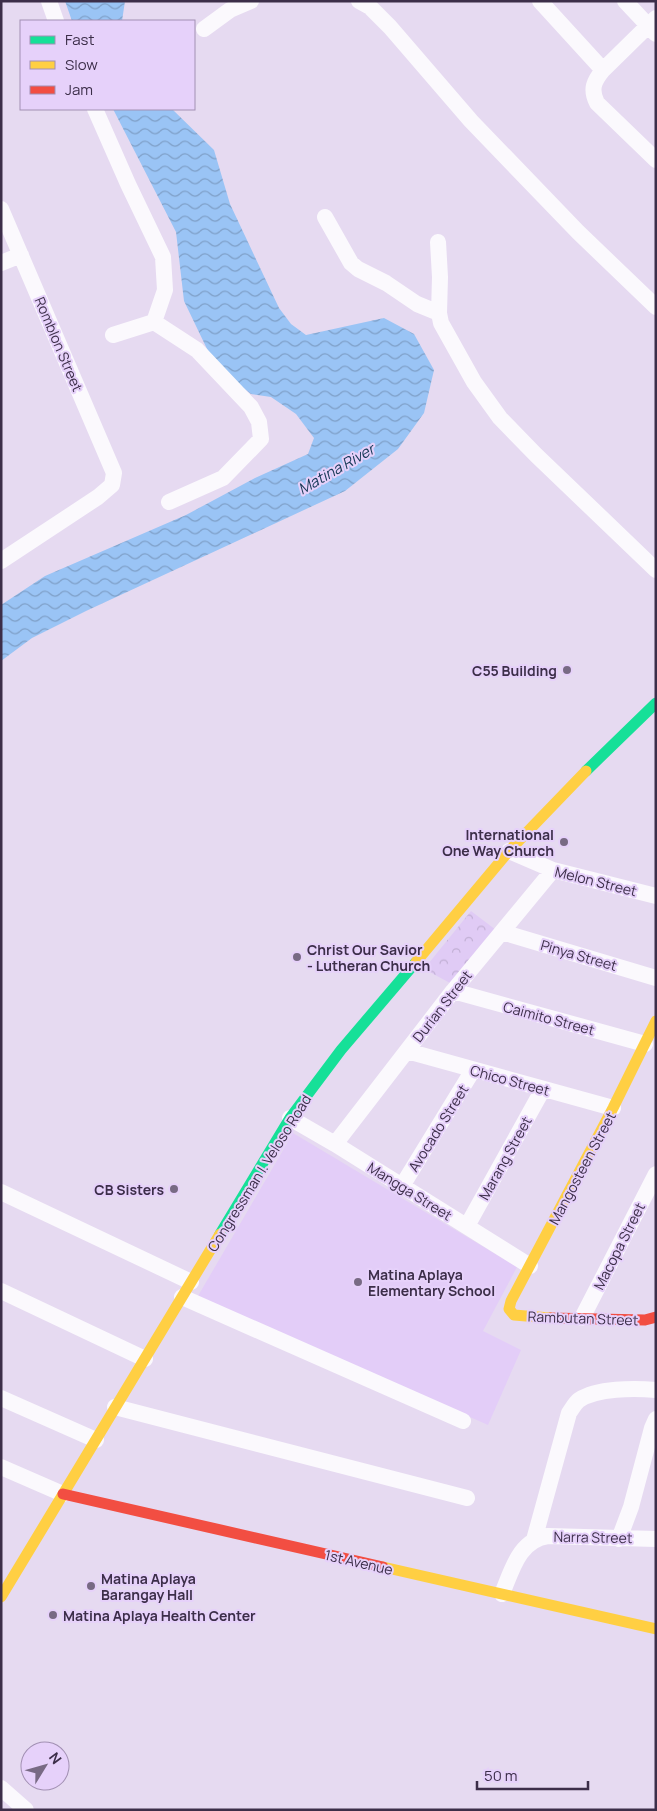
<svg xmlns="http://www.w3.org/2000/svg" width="657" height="1811" font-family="Manrope,sans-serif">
<defs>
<pattern id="forest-crowns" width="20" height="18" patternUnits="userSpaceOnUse" patternTransform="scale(1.25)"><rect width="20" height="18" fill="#e0cbf5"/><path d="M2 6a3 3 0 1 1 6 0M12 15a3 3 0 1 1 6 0" fill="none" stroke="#c1afd4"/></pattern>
<pattern id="water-waves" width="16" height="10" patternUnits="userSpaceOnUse" patternTransform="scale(1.25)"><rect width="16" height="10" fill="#9ac4f5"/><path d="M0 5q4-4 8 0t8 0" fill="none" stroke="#7fa0c8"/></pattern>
</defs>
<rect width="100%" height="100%" fill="#e6daf1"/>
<path fill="#e3cdf8" d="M293,1133l224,134 -34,64 38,19 -33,75 -290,-129z"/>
<path fill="url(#forest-crowns)" d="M471,911l25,19 -46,53 -26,-14z"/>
<path fill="url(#water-waves)" d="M65,1h60l-3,20h-50z
M113,109h59l42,41 16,54 49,104 12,16 15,11 78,-17 30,16 20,36 -10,43 -26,36 -53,42 -259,120 -54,27 -31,23v-56l44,-29 141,-61 69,-37 53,-24 6,-16 -18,-24 -25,-17 -20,-3 -19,-15 -24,-28 -24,-50 -8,-69z"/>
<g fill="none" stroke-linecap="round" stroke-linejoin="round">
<path stroke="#fbf9fd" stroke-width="16" d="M49,1l7,20
M359,1l11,6 20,20 81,94 107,111 78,75
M540,1l63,69
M625,1l31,33
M656,18l-53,52c-9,11 -13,19 -6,33l59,57
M204,29l26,-19 21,-9
M95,109l33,75 35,73 2,33 -11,32
M1,209l113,264 -2,12 -14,12 -97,64
M325,217l26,46 7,6 28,14 31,21 22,9
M438,242l2,35 -1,36 2,10 33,59 26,36 36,37 120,115
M1,263l20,-8
M113,335l41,-13 43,28 54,57 8,15 2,17 -38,39 -54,24
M509,851l44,19 103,26
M502,932l154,46
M453,991l192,53
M407,1051l206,57
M290,1118l45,26 195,122
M335,1144l118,-153 100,-121
M402,1186l71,-116
M1,1192l190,90
M467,1226l76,-137
M1,1291l144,68
M182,1297l281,124
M582,1318l74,-144
M1,1398l95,42
M115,1407l352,91
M1,1467l62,27
M619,1539l12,-32 21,-79 4,-9
M534,1540l35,-127c3,-4 6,-10 10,-13 18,-12 55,-12 77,-10
M502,1594c10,-24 17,-54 46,-58l108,3
M1,1788l25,22"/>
<path stroke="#16e098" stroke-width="11" d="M586,771l70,-68
M220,1234l70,-116 51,-68 75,-88"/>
<path stroke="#ffcf43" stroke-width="11" d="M416,962l93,-111 77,-80
M550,1318l-36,-3 -5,-6 2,-8 102,-193 43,-87
M383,1567l273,62
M1,1597l219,-363"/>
<path stroke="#f24e42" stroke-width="11" d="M550,1318l95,2 11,-3
M63,1494l320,73"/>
</g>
<g fill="#786a84" stroke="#e6d1fa" stroke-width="2">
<circle cx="567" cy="670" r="5"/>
<circle cx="564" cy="842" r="5"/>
<circle cx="297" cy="957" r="5"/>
<circle cx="174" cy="1189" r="5"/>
<circle cx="358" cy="1282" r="5"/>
<circle cx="91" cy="1586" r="5"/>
<circle cx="53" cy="1615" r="5"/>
</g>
<g text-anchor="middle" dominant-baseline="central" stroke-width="4" stroke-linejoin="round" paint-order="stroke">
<g font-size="14" fill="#3c2e49" stroke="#e6d1fa">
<text transform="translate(59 344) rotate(67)">Romblon Street</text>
<text transform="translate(596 881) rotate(14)">Melon Street</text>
<text transform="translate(579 955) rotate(16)">Pinya Street</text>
<text transform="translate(442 1006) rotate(-52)">Durian Street</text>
<text transform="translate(549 1018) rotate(15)">Caimito Street</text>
<text transform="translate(510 1080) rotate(15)">Chico Street</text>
<text transform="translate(438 1128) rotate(-58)">Avocado Street</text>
<text transform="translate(505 1158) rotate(-61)">Marang Street</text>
<text transform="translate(582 1168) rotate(-62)">Mangosteen Street</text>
<text transform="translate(259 1173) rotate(-58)">Congressman I. Veloso Road</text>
<text transform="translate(410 1191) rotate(32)">Mangga Street</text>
<text transform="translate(619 1246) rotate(-63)">Macopa Street</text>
<text transform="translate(583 1318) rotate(2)">Rambutan Street</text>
<text transform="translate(593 1537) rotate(1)">Narra Street</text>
<text transform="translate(359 1562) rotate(13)">1st Avenue</text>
</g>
<g font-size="14" font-weight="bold" fill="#3c2e49" stroke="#e6d1fa" text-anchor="start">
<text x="557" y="670" text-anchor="end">C55 Building</text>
<text x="554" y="834" text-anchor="end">International<tspan x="554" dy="16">One Way Church</tspan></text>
<text x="307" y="949">Christ Our Savior<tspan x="307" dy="16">- Lutheran Church</tspan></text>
<text x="164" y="1189" text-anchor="end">CB Sisters</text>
<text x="368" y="1274">Matina Aplaya<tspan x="368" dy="16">Elementary School</tspan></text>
<text x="101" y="1578">Matina Aplaya<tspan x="101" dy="16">Barangay Hall</tspan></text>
<text x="63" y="1615">Matina Aplaya Health Center</text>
</g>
<g font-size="15" font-style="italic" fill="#153856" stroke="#e6d1fa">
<text transform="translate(336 469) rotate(-30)">Matina River</text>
</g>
</g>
<rect width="657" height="1811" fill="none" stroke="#3c2e49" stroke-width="5"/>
<rect x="20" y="20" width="175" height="90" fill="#e6d1fa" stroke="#a290b3"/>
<rect x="30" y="36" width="25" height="8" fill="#16e098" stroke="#a290b3"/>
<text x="65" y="45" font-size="15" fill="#3c2e49">Fast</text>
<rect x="30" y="61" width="25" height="8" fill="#ffcf43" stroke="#a290b3"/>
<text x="65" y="70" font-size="15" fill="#3c2e49">Slow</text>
<rect x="30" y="86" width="25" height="8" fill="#f24e42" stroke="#a290b3"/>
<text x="65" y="95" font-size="15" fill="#3c2e49">Jam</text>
<g transform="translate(45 1766) rotate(53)"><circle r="24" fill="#e6d1fa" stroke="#a290b3"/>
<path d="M0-4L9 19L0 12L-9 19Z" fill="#786a84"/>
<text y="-8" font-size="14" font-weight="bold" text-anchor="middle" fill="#3c2e49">N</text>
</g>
<path d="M477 1781v8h111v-8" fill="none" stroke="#3c2e49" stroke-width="2.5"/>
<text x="484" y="1781" font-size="15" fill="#3c2e49" stroke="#e6d1fa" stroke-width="4" paint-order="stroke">50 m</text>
</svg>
